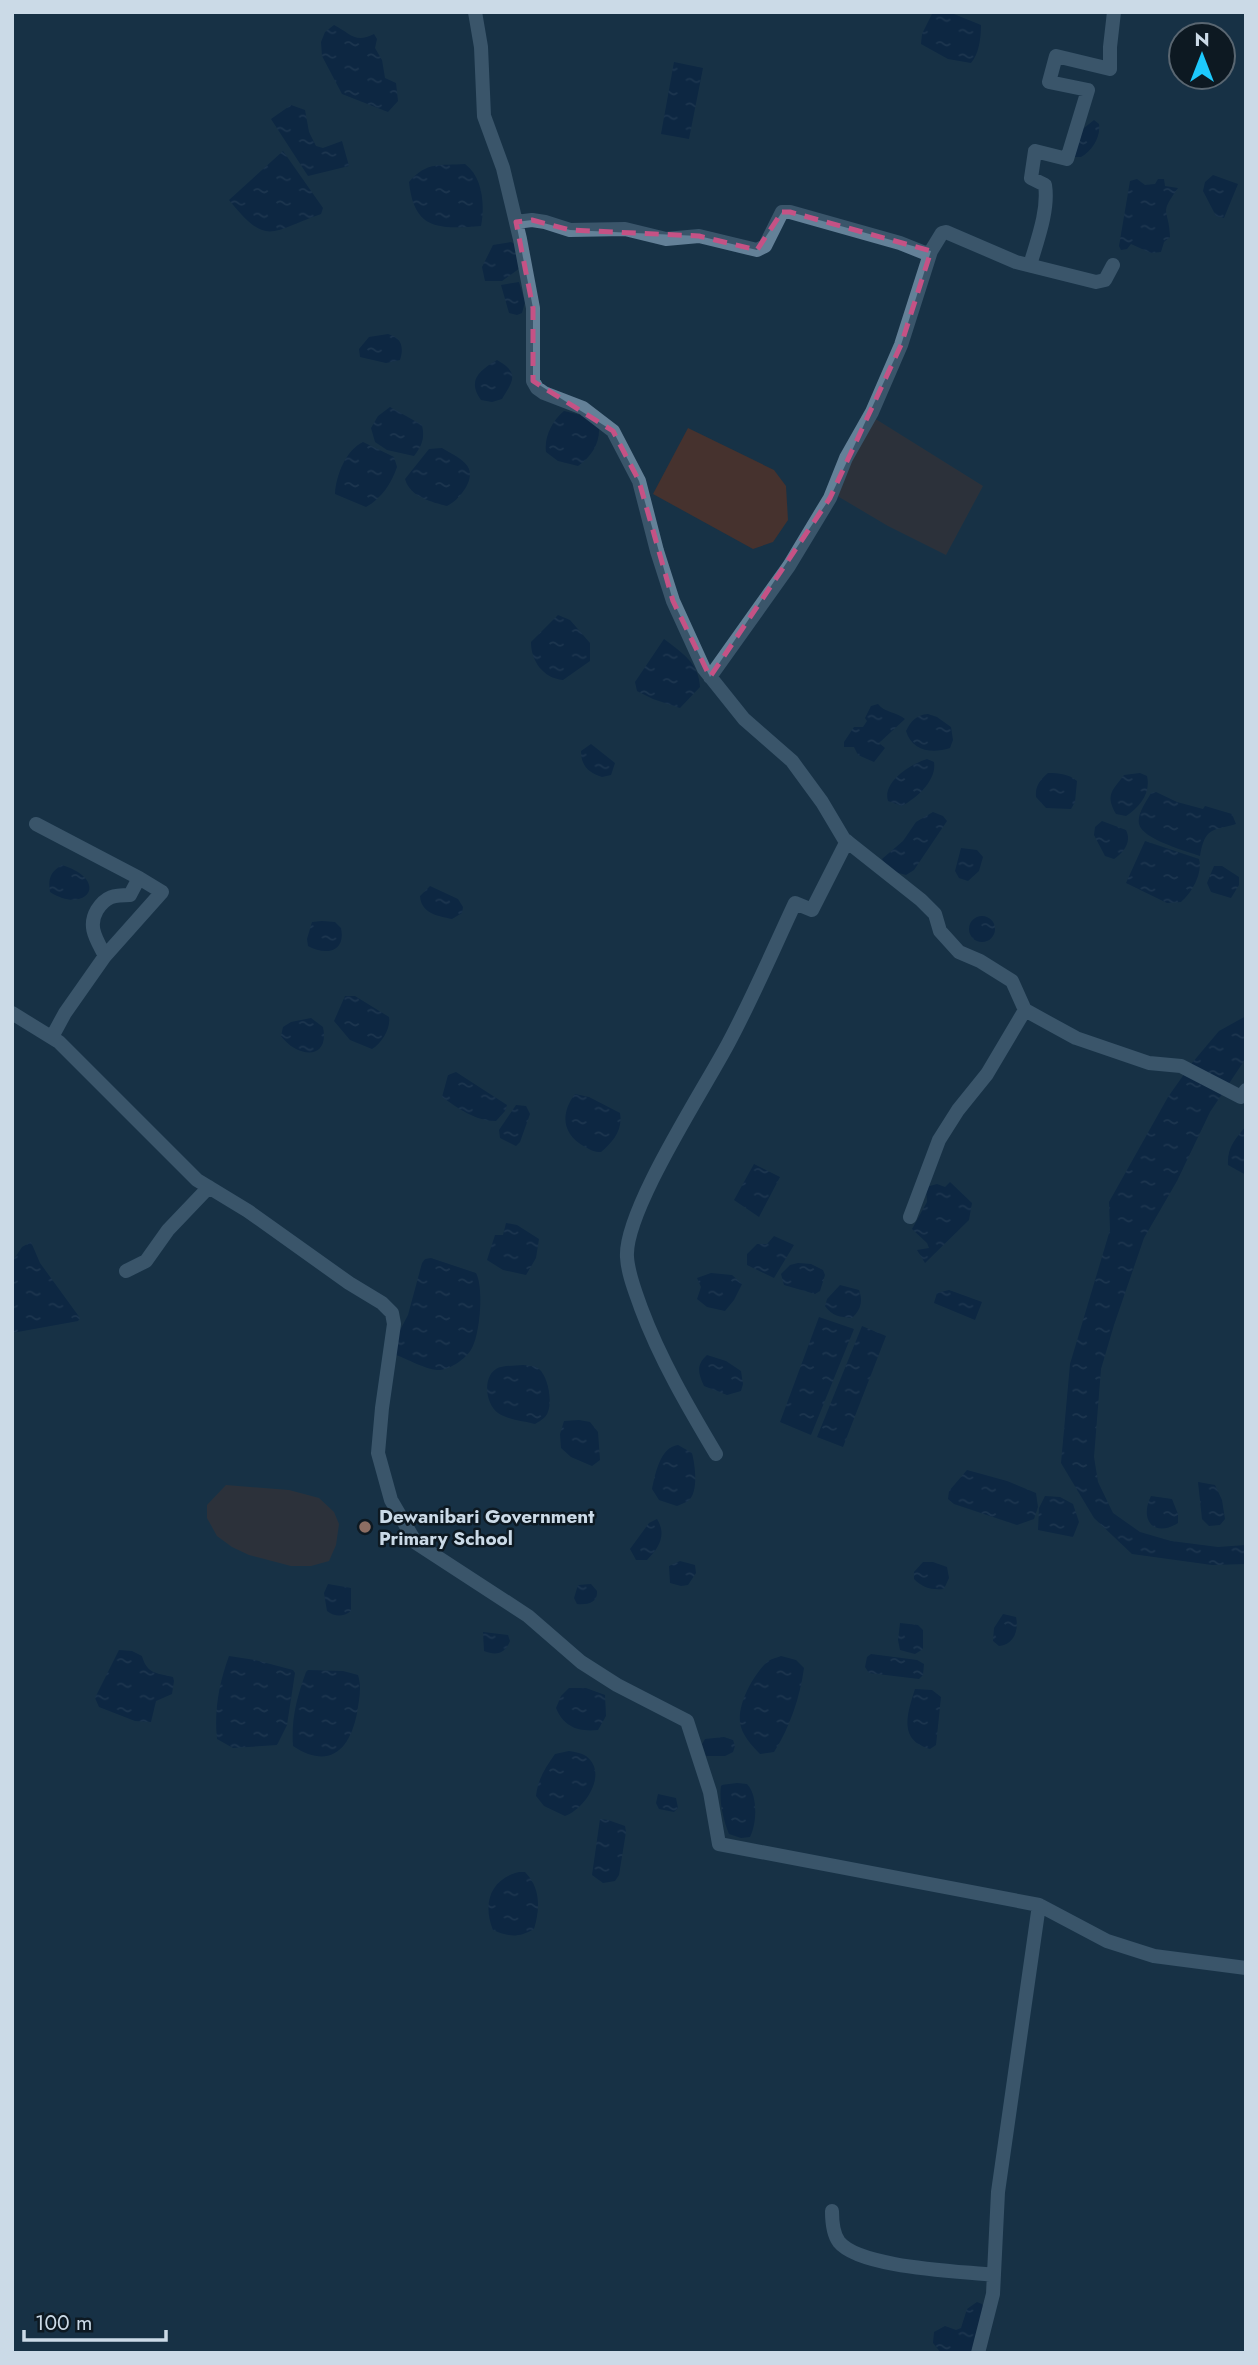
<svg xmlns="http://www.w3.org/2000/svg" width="1258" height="2365" font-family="Jost,sans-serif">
<defs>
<pattern id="water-ripples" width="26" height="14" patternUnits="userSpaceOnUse" patternTransform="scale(1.75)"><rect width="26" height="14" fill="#001b3f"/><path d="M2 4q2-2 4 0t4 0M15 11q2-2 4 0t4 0" fill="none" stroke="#243c5b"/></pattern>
</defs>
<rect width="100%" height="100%" fill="#173246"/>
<path fill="#46322e" d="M874,418l109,68 -37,69 -58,-29 -54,-32z
M688,428l86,42 12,16 2,34 -15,22 -20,7 -100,-55z
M226,1485l63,5 30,8 15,14 5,12 -3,21 -7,16 -18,5h-20l-42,-11 -17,-8 -15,-11 -10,-18v-13z"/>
<path fill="url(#water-ripples)" d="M933,12h16l32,13c0,13 -2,29 -10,38l-23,-4 -27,-15 1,-10z
M334,25c16,8 21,19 40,9l3,5 -2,9 7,12 3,18 11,5 2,18 -10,11 -46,-18 -20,-38 -1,-14 4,-10z
M674,62l29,6 -14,71 -28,-5z
M291,105l14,5 4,22 7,14 7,2 19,-7 7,25 -41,10 -37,-57z
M1094,120l5,4c2,13 -7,27 -18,33h-7l5,-25z
M283,151l40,57 -2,6c-51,18 -54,33 -92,-14z
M465,164c18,13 20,42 16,62 -41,3 -67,5 -72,-44 18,-21 31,-16 56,-18z
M1213,175l25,9 -14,34 -8,-2 -13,-25 2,-9z
M1137,179l8,6 10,-1 3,-5h6l1,7 13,2c-20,28 -9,19 -8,49l-6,5 -3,10 -10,1 -20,-9 -4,5 -6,1 -2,-4 11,-65z
M511,242l6,3 3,23 -18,13h-17l-3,-14 11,-22z
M519,282l6,20 -3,11 -5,2 -8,-2 -8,-28z
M388,334c14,4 16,13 12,26l-14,3 -26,-6 -1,-8 10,-12z
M497,360c23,13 16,21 5,39l-10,3 -11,-2c-14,-20 -2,-29 16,-40z
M390,407l32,18c3,13 0,21 -8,31l-27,-6 -12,-8 -4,-14 7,-12z
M564,411l17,4 18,12c1,16 -7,29 -21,39l-20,-5 -12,-9c-2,-15 6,-31 18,-41z
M363,442l31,15 3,10c-6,17 -15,31 -31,40l-31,-13c1,-19 11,-44 28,-52z
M442,448c8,5 24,12 27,21 5,13 -11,32 -22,37 -15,-4 -37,-9 -42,-27l24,-30z
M558,615l12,5 20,23v18l-27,19c-20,-2 -32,-19 -32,-38z
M664,639c18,14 35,24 36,48l-20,21 -27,-9 -16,-8 -2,-9z
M878,704c7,9 19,8 27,15l-26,24 6,5 -11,14 -16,-7 -4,-8h-10v-5l10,-15h9l4,-6 -2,-3 6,-12z
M928,714l9,3 14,10 2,13 -3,8c-18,6 -38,3 -44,-17 5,-10 10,-16 22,-17z
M591,744l24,19 -4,12 -9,2c-13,-4 -21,-11 -21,-26z
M927,759l7,3c3,19 -18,36 -32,44l-14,-5c-6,-19 23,-37 39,-42z
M1048,773c11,0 21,1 29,8l-2,21 -4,7 -25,-1 -10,-11c-1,-11 4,-17 12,-24z
M1140,773l7,3c4,17 -7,31 -21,40l-10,-2c-11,-19 -4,-23 8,-39z
M1156,792l21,10 26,7 2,-3 27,8 4,10c-24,7 -31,3 -36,32 -14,-5 -58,-17 -61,-32 -2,-10 7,-22 12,-31z
M933,812l10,4 4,5 -33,49 -8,5 -11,-3 -10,-8 -3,-5 21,-18 13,-19z
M1102,821l24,9c6,12 -2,22 -12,29l-9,-3 -11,-21 1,-8z
M1145,841l54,18c4,14 -7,34 -18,43l-14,1 -41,-20z
M961,848l16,2 6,7 -4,14 -11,10 -9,-3 -4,-7z
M62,865c50,16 23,50 -12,27 -2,-13 0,-20 12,-27z
M1214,866h8l17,11v8l-8,13 -20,-6 -4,-9z
M430,886l28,13 5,8 -1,6 -10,6c-15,-3 -31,-6 -32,-23z
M969 929a13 13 0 1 1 26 0a13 13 0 1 1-26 0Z
M322,921l13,1 6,6c5,24 -15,28 -33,18l-1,-7 5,-17z
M345,996h10l34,21c2,11 -7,26 -17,32l-22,-9 -16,-19z
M1246,1016v42l-36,54 -33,69 -33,57 -30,87 -13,44 -7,88 4,25 15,31 27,19 31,9 47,6 28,-2v19l-34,1 -80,-11 -38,-36 -33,-55 9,-99 40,-134 -1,-28 59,-105 24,-34 27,-32z
M311,1018l12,9c7,35 -27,30 -42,9l2,-9 8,-5z
M456,1072l51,33 -2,6 -9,10c-21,0 -38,-13 -54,-24l6,-22z
M575,1094l14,3 31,16c3,17 -7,29 -19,39 -7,0 -10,-2 -16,-5 -23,-13 -25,-33 -10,-53z
M516,1105l10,1 4,8 -10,28 -4,4 -16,-8 -1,-8z
M1246,1126v49l-18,-10c-1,-17 7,-26 18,-39z
M754,1164l26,13 -21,40 -25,-17z
M950,1182l22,21 -3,17 -44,43 -8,-13 12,-2 -2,-5 -15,-14 15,-27 -1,-15 11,-3 8,3z
M506,1223l11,2 22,14 -3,19 -10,17 -23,-5 -16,-10 8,-25h8z
M774,1236l20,9 -20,33 -27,-13v-11l10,-10h10z
M31,1242l9,21 40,55 -2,3 -66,12v-71l10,-15z
M431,1258l45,15c8,15 4,60 -4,75 -5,10 -23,23 -35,22 -13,-1 -29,-11 -41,-15l3,-23 9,-17 14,-52 3,-4z
M798,1263l13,1 12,6 2,5 -5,16 -5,3 -31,-9 -3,-11 9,-9z
M711,1273l21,2 10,9 -8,16 -9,11 -18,-4 -10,-8 4,-12 -4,-9z
M840,1285l19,5c4,11 2,20 -7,28 -12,-1 -20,-2 -27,-12l2,-7z
M949,1290l33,12 -7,18 -41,-17 3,-10z
M819,1317l35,12 -43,106 -31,-13z
M862,1326l24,10 -43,111 -26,-10z
M707,1355l19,6 15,10 2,13 -2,7 -14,4 -23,-9c-6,-13 -8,-21 3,-31z
M523,1365c6,1 11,0 16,4 10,8 15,39 6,48 -3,3 -7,5 -10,7 -11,-3 -27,-4 -37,-11 -12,-8 -16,-35 -2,-44 6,-4 19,-3 27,-4z
M579,1420l11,2 8,10 2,28 -8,6 -21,-9 -10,-9 -1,-14 4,-13z
M678,1445l14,8c3,12 7,39 -4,48 -3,2 -7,3 -11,5l-18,-6 -7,-11c3,-14 8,-42 26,-44z
M967,1470l40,11 29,12 2,14 -4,12 -17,6 -63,-21 -6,-5 1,-8z
M1198,1482l17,3 7,15 3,19 -5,6 -11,1 -7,-7z
M1045,1496l15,1 13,7 6,18 -6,15 -35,-7 1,-22z
M1151,1496l21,3 6,15v9c-24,15 -39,-3 -27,-27z
M657,1519c10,16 2,29 -10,41h-11l-6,-11 19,-26z
M680,1561l15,4 1,8 -8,12 -7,1 -11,-3 -1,-17z
M923,1562h10l14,5 2,11 -5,11c-13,1 -21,-1 -30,-10v-7z
M328,1584l23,4v23c-8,6 -16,6 -24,0l-3,-18z
M591,1584l6,7c1,12 -10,14 -20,13l-3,-6 4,-13z
M1003,1614l13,3c3,13 -2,28 -17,29l-6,-5 1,-13z
M900,1623l18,2 5,5v19l-8,5 -15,-4 -2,-10z
M483,1632l25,3 2,6c-5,13 -14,15 -26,10z
M119,1650l13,1 10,5c5,18 14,17 31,21l1,4 -2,13 -16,7 -5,21 -16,-1 -36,-14 -4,-9z
M871,1654l46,6 7,4 -1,11 -4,4 -50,-6 -4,-6 2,-10z
M229,1656l26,4 38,10 2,3 -8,52 -10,20 -44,3 -16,-9c-3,-28 2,-56 12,-83z
M781,1656l15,4 8,8c-4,29 -14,59 -30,84l-14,2c-8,-8 -19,-20 -20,-32 -2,-19 13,-46 26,-59 4,-4 10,-5 15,-7z
M308,1670l35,1 15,4c4,13 1,25 -1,38 -7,37 -28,57 -64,33 -2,-27 4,-49 13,-74z
M569,1688h17l19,7 1,21 -8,14c-20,2 -34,-3 -42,-22l5,-12z
M915,1689l17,1 9,7 -5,48 -6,4c-32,-9 -23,-35 -15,-60z
M724,1737l9,3 2,6 -2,6 -8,4h-19l-4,-12 3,-5z
M569,1751c6,1 12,2 17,5 23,17 -1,53 -21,60l-21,-10 -8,-10c2,-17 9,-28 19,-42z
M737,1783l10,1c11,11 10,40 3,53l-9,1 -12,-4c-6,-15 -10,-32 -8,-49z
M658,1794l18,4 2,10 -4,4 -15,-3 -3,-6z
M600,1819l8,1 17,6 1,6 -7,43 -4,6 -12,2 -11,-8z
M519,1872h6c16,16 15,37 9,57 -16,9 -25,8 -41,1 -11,-27 -2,-51 26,-58z
M977,2302l5,2 2,5 -13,44h-30l-8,-10 1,-11 11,-6 11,4 5,-2 6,-19z"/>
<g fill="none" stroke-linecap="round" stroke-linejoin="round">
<path stroke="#648198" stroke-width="14" d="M475,12l6,35 3,69 19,52 17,71 13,69v73l4,7 7,5 39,15 30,23 26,50 18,70 16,50 31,68 40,50 48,42 30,41 22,37 77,61 14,14 5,17 19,21 21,9 32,20 13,29 51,28 73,25 32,3 60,31 5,-7
M516,222l16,-2 13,2 25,8 55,-1 41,10 33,-3 58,14 8,-4 17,-34h8l110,31 25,10 6,-2 11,-18 4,-1 70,30 80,20 9,-2 8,-15
M1030,265c7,-24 19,-55 15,-80l-14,-7 4,-27 32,8 21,-69 -39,-8 7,-26 54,13v-22l4,-35
M710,677l79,-111 41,-68 16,-40 26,-46 29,-67 30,-94
M36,824l103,54 -9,17c-16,0 -24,1 -33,15 -10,17 0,30 8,46l-40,57 -13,24
M105,956l57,-64 -23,-14
M12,1013l47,29 138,138 51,31 101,72 33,20 10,10 2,11 -12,84 -4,45 13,47 25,43 112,73 53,46 36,23 70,36 23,71 9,52 320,61 -41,287 -5,102 -15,59
M910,1217l29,-77 19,-30 29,-36 38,-64
M126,1271l20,-10 22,-31 41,-43
M716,1454c-28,-47 -56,-95 -75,-146 -6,-17 -13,-34 -14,-51 -3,-46 78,-169 102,-215 24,-45 44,-92 66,-139l17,7 35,-69
M1039,1905l68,36 47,15 92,12
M832,2211c0,10 1,23 7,31 21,26 121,29 155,33"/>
</g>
<path d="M0 0H1258V2365H0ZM782,212h8l141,39 -30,94 -71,153 -120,179 -37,-76 -34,-120 -26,-50 -80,-50v-73l-17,-86 16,-2 38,10 129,6 58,14z" fill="#173246" fill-opacity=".55" fill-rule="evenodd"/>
<path fill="none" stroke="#c55285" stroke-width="5" stroke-dasharray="14 9" stroke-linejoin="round" d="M782,212h8l141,39 -30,94 -71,153 -120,179 -37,-76 -34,-120 -26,-50 -80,-50v-73l-17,-86 16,-2 38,10 129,6 58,14z"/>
<circle fill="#8d6e63" stroke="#0d1922" stroke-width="2.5" cx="365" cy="1527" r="7"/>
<g text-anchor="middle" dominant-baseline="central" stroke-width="5" stroke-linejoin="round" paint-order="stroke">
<g font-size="19" font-weight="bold" fill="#cbdae7" stroke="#0d1922" text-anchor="start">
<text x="379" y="1516">Dewanibari Government<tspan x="379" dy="22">Primary School</tspan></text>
</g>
</g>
<rect width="1258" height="2365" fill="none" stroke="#cbdae7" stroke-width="28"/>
<g transform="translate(1202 56)"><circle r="33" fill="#0d1922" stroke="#596671" stroke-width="2"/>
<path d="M0-5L12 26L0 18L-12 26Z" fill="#1dc9fd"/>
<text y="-10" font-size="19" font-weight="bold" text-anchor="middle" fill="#cbdae7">N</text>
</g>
<path d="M24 2330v10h142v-10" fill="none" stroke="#cbdae7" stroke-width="3.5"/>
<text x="35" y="2330" font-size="21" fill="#cbdae7" stroke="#0d1922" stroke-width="5" paint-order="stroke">100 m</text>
</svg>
